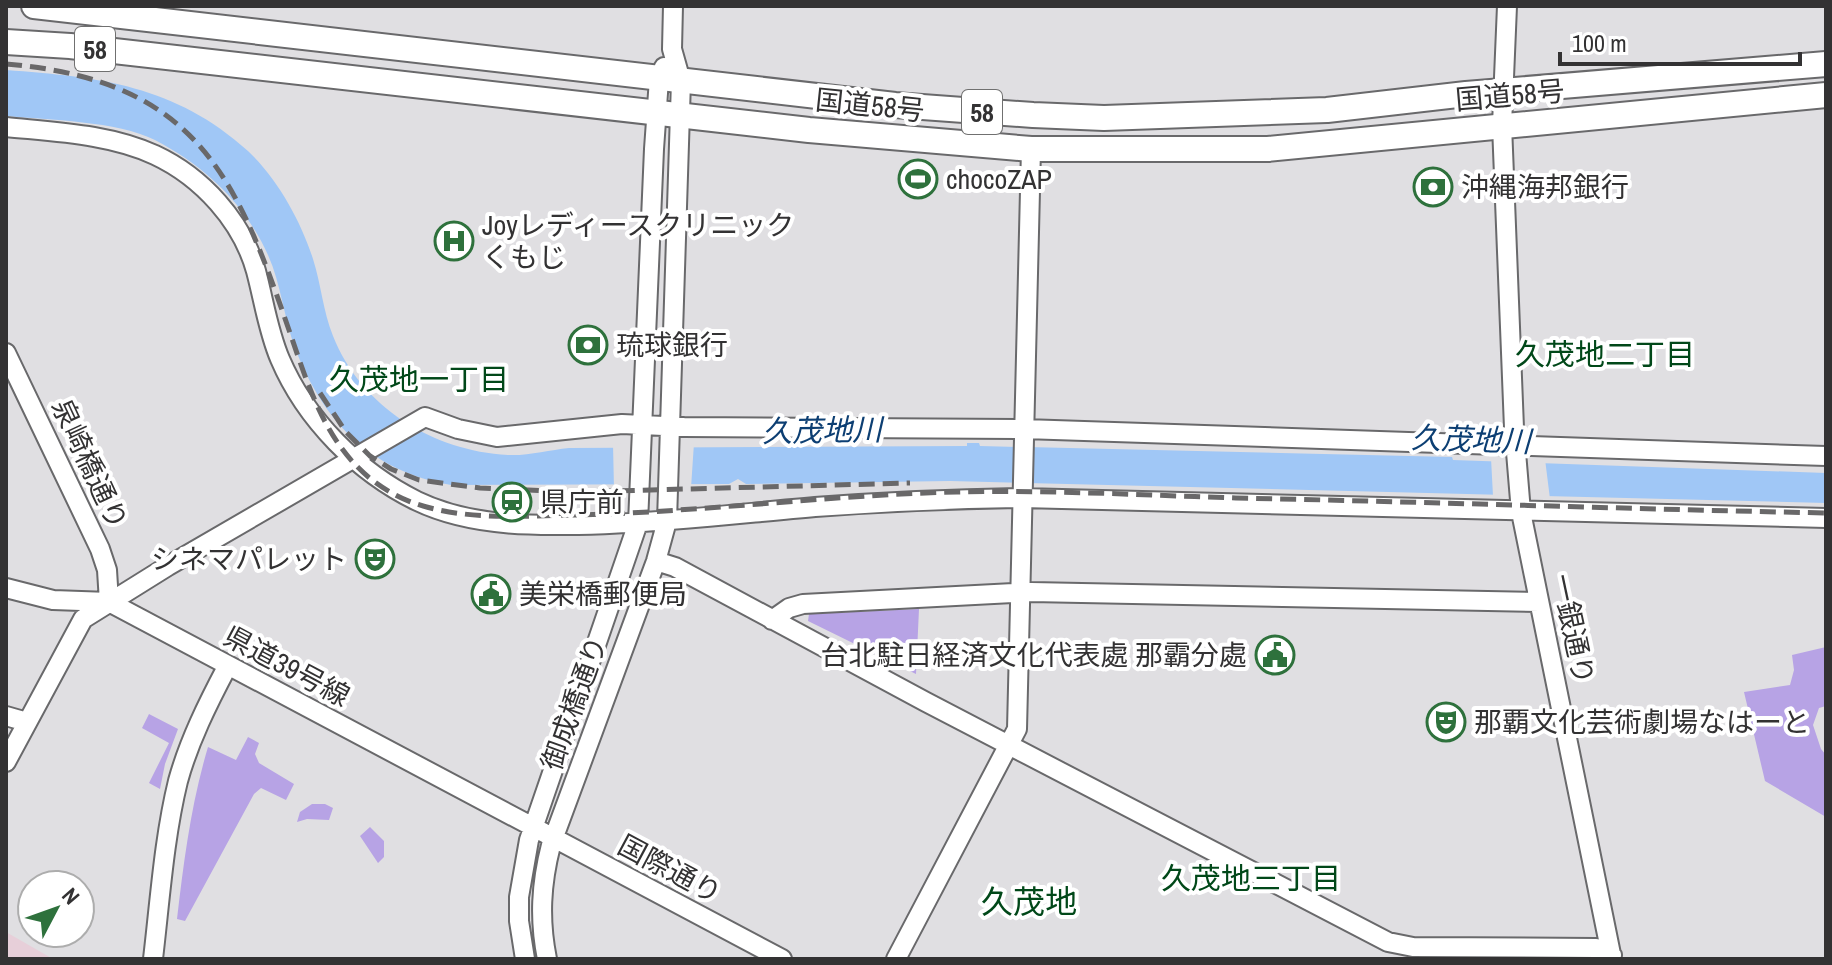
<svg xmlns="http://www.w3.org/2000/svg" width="1832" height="965" font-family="'Archivo Narrow','Noto Sans JP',sans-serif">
<rect width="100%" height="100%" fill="#e0dfe2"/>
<path fill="#e7cfd9" d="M6,932l47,27h-47z"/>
<path fill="#b7a3e5" d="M919,609l-3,65 -108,-53 1,-7z
M1826,647v59l-7,2 -6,17 8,24 5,6v62l-61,-36 -21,-89 46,-7 4,-15 -2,-15z
M149,714l29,15 -13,35 -5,25 -11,-6 20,-40 -27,-15z
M248,737l11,6 -4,11 4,9 35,21 -8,16 -25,-12 -7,6 -69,127 -8,-2c7,-59 14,-115 31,-172l28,13z
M312,804h13l8,4 -4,12 -22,-1 -10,3 3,-10z
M370,827l14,14v16l-6,6 -18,-27z"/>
<path fill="#a0c7f6" d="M6,70c93,7 169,15 242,81 29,27 53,70 65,108 8,25 10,52 20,77 28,71 100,115 175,119 20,1 41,-5 61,-7l398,-2v-3h12l1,3 472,11 1,3 373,13v30l-876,-22 -204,3 -8,-5 -9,5 -278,1c-80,-14 -127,-62 -156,-137 -11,-30 -14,-64 -27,-93 -23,-51 -63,-89 -113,-115 -38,-19 -106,-20 -149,-24z"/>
<path fill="#e0dfe2" d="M694,443l-3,45 -77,1 -1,-45z
M1491,458l54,1 5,40 -57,-3z"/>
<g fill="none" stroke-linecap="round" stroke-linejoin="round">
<g stroke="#69696b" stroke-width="22">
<path id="secondary" d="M1507,6l-5,119 12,303 7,84 91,447
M6,127c49,5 104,7 149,28 47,22 87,66 101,116 8,30 12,60 24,88 26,61 78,113 137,142 58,28 129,25 192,23 69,-3 137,-11 206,-17 69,-5 138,-8 207,-9l804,20
M6,353l94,196 7,21 2,32
M656,561l19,6 251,135 462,240 25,5 183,1 16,7
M6,588l47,12 56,2 673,357
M772,620l17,-12 14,-4 228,-12 508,10
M6,716l21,6
M6,762l77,-143 85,-53 257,-149 33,12 39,8 125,-13 62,3 340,2 802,27
M153,959c7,-59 11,-121 25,-178 11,-40 30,-78 49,-114
M525,959l-6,-38v-24l10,-57 109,-317 16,-374 5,-70 5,-12
M547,959c-8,-40 -6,-75 4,-114l105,-284 11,-40 14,-440 -9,-32 1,-43
M896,959l121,-230 14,-580"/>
</g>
<g stroke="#69696b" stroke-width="28">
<path id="highway" d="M34,6l861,99 138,10 71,3 223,-8 139,-16 360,-30
M6,42l64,4 739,84 222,19h237l558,-54"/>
</g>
<use href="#secondary" stroke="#fff" stroke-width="18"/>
<use href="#highway" stroke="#fff" stroke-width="24"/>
<path stroke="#696869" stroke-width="5" stroke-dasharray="16 8" stroke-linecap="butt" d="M6,64c204,17 235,127 294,298 21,60 47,115 111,140 51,19 110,14 164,13 127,-3 254,-20 382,-23 93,-2 186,3 279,6 197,4 393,11 590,15
M320,393l26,39 24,24 21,13 28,11 61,8 95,4 335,-9"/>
</g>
<defs>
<g id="stadium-ring" transform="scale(2)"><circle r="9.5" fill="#fff" stroke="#2e713c" stroke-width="1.5"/><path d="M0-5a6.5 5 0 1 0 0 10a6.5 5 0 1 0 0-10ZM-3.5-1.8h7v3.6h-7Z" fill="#2e713c"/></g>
<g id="bank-ring" transform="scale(2)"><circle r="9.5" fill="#fff" stroke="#2e713c" stroke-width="1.5"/><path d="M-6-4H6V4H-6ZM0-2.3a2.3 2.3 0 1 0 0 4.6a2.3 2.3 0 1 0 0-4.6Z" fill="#2e713c"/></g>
<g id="hospital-ring" transform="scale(2)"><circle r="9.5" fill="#fff" stroke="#2e713c" stroke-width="1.5"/><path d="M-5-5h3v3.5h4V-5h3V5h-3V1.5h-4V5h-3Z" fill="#2e713c"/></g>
<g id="station-ring" transform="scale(2)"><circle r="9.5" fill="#fff" stroke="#2e713c" stroke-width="1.5"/><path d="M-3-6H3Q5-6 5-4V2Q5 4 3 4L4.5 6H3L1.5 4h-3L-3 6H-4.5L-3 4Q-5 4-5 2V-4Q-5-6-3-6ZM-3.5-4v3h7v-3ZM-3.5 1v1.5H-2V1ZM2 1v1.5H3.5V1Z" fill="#2e713c"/></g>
<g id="theatre-ring" transform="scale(2)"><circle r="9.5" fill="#fff" stroke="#2e713c" stroke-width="1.5"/><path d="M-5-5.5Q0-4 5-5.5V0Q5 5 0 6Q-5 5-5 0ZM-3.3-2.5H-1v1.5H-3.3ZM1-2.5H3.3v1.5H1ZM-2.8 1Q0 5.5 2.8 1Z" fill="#2e713c"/></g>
<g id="civic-ring" transform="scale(2)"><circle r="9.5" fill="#fff" stroke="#2e713c" stroke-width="1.5"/><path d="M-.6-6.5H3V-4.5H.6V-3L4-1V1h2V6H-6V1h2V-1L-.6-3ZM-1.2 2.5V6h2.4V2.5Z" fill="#2e713c"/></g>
</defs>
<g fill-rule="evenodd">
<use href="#stadium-ring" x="918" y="179"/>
<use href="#bank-ring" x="1433" y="187"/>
<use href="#hospital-ring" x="454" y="241"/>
<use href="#bank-ring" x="588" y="345"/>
<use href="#station-ring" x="512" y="502"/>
<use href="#theatre-ring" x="375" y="559"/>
<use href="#civic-ring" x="491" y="594"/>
<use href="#civic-ring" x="1275" y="655"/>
<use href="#theatre-ring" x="1446" y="722"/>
</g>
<g text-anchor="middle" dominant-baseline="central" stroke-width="8" stroke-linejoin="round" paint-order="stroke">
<g fill="#fff" stroke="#707070" stroke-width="2">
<rect x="75" y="27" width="40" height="44" rx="6"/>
<rect x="962" y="90" width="40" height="44" rx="6"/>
</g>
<g font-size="26" font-weight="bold" fill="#333233">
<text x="95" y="49">58</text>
<text x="982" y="112">58</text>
</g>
<g font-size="28" fill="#333233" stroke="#fff">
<text transform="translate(1510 95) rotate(-5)">国道58号</text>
<text transform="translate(870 105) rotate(6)">国道58号</text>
<text transform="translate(90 464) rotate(65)">泉崎橋通り</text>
<text transform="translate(1573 629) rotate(78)">一銀通り</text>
<text transform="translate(287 666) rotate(28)">県道39号線</text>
<text transform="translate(574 703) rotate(-70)">御成橋通り</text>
<text transform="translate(670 869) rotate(28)">国際通り</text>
</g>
<g font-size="28" fill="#333233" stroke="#fff" text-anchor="start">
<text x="946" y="179">chocoZAP</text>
<text x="1461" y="187">沖縄海邦銀行</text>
<text x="482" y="225">Joyレディースクリニック<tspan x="482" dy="32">くもじ</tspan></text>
<text x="616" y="345">琉球銀行</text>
<text x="540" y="502">県庁前</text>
<text x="347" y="559" text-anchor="end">シネマパレット</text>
<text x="519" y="594">美栄橋郵便局</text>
<text x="1247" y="655" text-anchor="end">台北駐日経済文化代表處 那霸分處</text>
<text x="1474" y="722">那覇文化芸術劇場なはーと</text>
</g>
<g font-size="30" fill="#014819" stroke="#fff">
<text x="1605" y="354">久茂地二丁目</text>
<text x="419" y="379">久茂地一丁目</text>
<text x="1251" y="878">久茂地三丁目</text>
</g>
<g font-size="30" font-style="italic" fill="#0d3f73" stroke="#fff">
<text transform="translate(822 430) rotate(-1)">久茂地川</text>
<text transform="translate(1471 439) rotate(2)">久茂地川</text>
</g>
<g font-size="32" fill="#014819" stroke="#fff">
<text x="1029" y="901">久茂地</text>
</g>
</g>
<rect width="1832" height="965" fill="none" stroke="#333233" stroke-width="16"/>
<g transform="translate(56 909) rotate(49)"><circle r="38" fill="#ffffff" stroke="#adadad" stroke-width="2"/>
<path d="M0-6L14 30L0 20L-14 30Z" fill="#2e713c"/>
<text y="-12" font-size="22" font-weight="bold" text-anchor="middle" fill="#333233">N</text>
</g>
<path d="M1560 52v12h240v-12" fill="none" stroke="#333233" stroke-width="4"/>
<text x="1572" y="52" font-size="24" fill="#333233" stroke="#ffffff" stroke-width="6" paint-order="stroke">100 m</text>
</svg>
